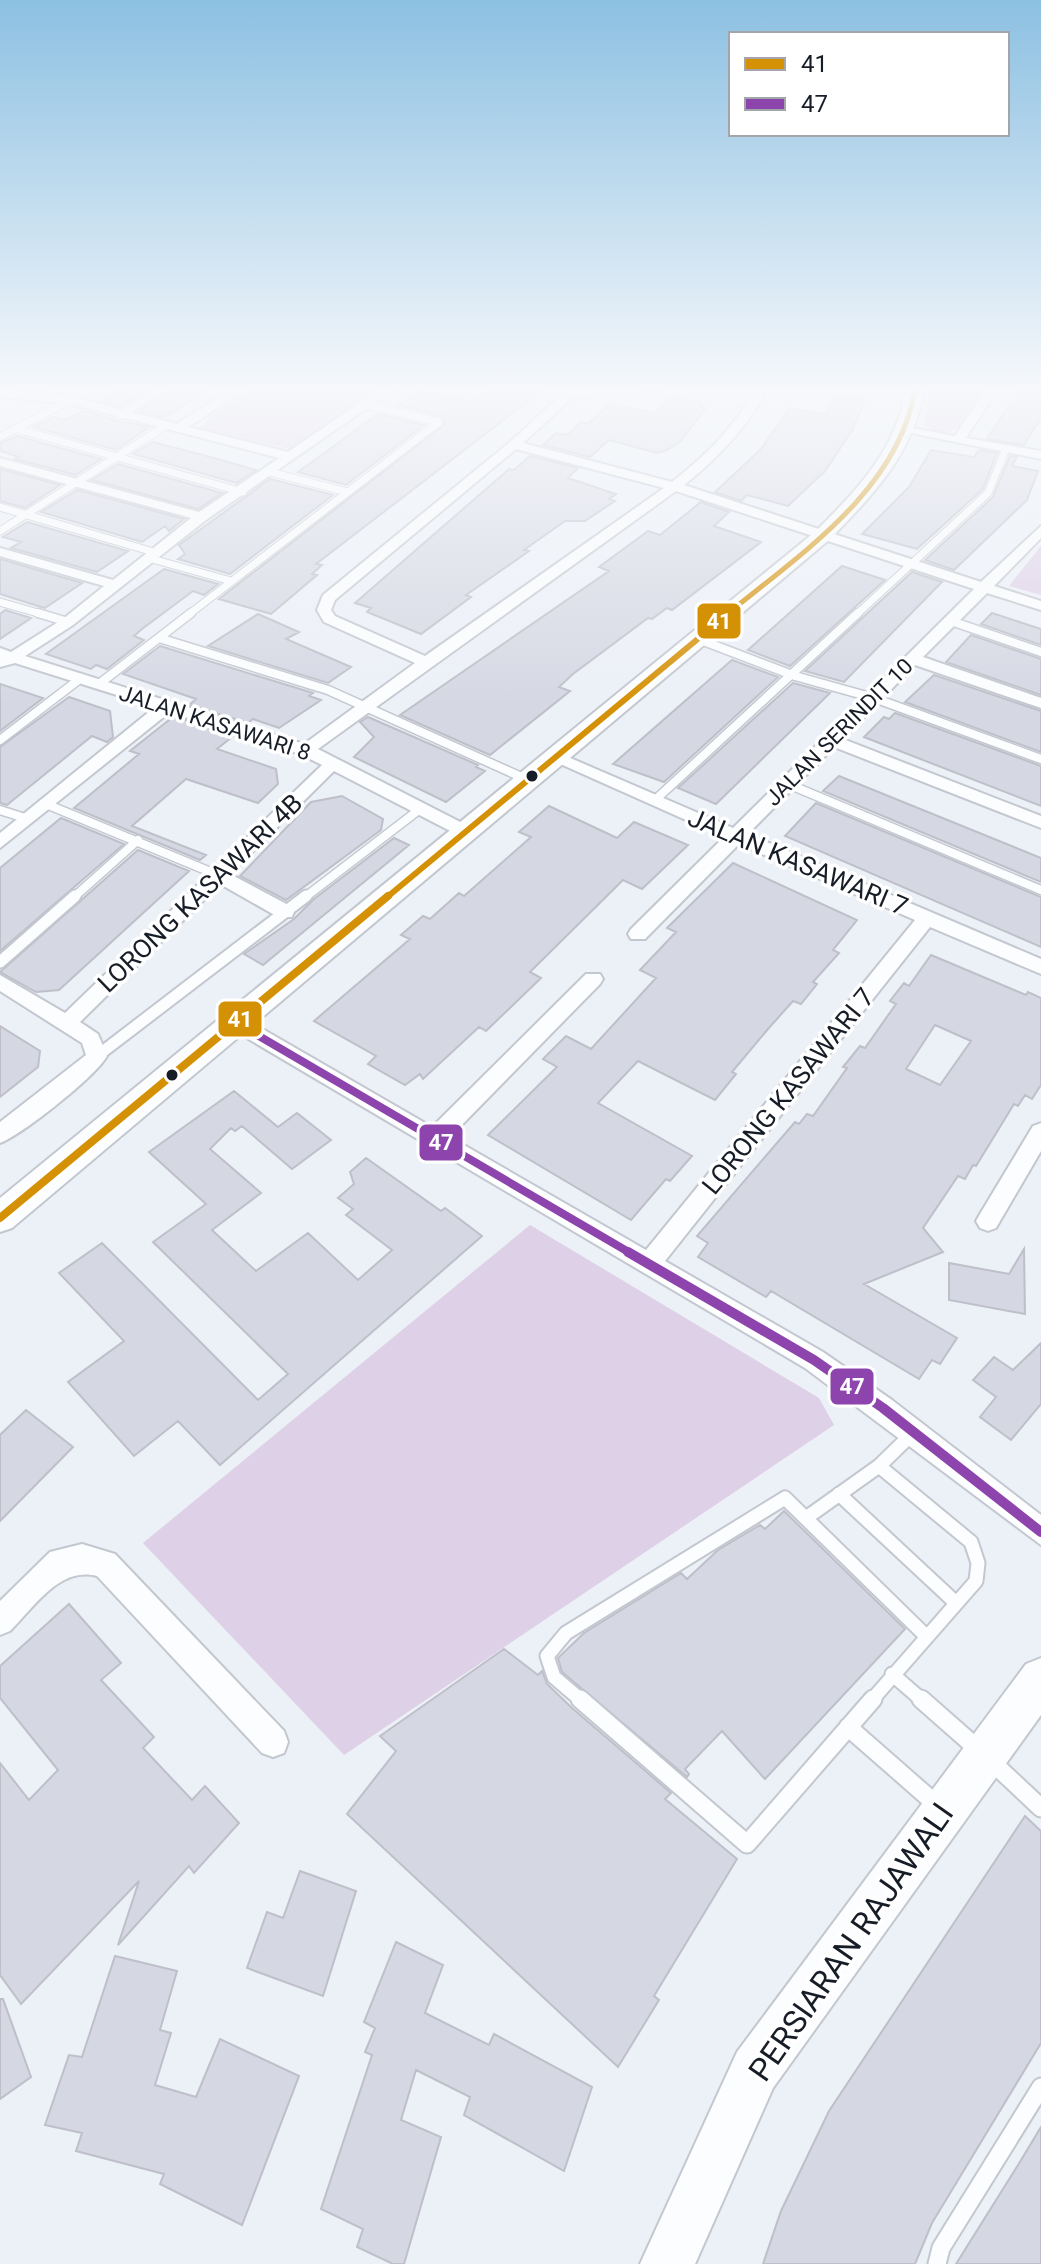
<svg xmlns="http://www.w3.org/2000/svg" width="1041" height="2264" font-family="Roboto,sans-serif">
<rect width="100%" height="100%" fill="#ecf0f7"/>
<path fill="#ded0e6" d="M252,389h133l-91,61 -94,-22 11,-12z
M930,389h53l-25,40 -19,4 -15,-8z
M1041,546v49l-32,-9z
M530,1225l289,173 15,27 -490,330 -201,-212z"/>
<path fill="#d5d7e3" stroke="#bebfc8" stroke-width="2" fill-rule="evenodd" d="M121,389h29l-28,17 -21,-5z
M169,389h40l-45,29 -25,-7z
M493,389h51l-228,175 6,1 -10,9 5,1 -46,39 -52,-15 226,-175 -4,-8 -43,-11 19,-13 56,9z
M1020,389h21v28l-17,28 -37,-6z
M834,395l31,4 -12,30 -28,42 -37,35 -41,-11 -6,6 -26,-9 46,-43 29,-41 36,7z
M670,398l30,4 1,5 5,1 -26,34 -13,8 -10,3 -48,-13 -19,17 -47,-12 13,-12 11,2 14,-13 7,2 22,-20 42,9 8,-3z
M84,411l34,10 31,6 -33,23 -82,-23 19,-10 12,3z
M378,414l46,11 -78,60 -48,-13z
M17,436l84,23 -25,16 -61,-16 4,-2 -19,-6v-8z
M153,442l61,16 42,12 -20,13 -103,-29z
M931,450l43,7 5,-7 18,3 -14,36 -66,60 -55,-15 47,-47z
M530,456l48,12 -10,10 48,16 -7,5 6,2 -30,20h-20l-41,29 5,1 -63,44 5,2 -50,37 -54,-22 4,-4 -16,-5 154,-134 5,1z
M1010,456l7,1 -5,9 26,5 -11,29 -73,70 -29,-10 68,-63z
M118,464l104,29 -24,16 -106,-29z
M0,469l60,16 -35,23 -25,-7z
M270,479l63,16 -103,79 -52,-15 7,-5 -6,-9z
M77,490l107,29 -15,12 -4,-5 -23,16 -101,-30z
M701,502l28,10 -15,14 47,16 -89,68 -5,-2 -15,11 -4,-1 -75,56 -14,13 11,4 -80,64 -90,-40 209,-144 -10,-4 49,-36 12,4z
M27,522l101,29 -31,21 -86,-24 10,-6 -18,-5z
M0,559l82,24 -37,25 -7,-2 -38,-12z
M842,566l43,14 -95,86 -42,-16z
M164,569l54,15 -14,11 -11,-4 -51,38 -8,7 10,4 -37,29 -11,-4 -5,4 -45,-15z
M912,572l30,10 -98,100 -39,-11z
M5,610l26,8 -31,21v-25z
M992,613l49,16v16l-60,-21z
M258,614l41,18 -13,7 65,28 -23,16 -120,-37z
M971,635l70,24v36l-95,-33z
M160,646l153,47 -4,3 12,4 -42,28 -26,-9 -5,4 -59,-18 7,-6 -73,-25z
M732,660l46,17 -114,105 -51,-18z
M934,675l107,36v41l-136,-50z
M793,683l37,10 -114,111 -38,-16z
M0,684l43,14 -43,33z
M69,697l41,14 3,26 -6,5 -15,-6 -85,69 -7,-2v-56z
M895,713l146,53v40l-177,-69 20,-20 5,2z
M174,716l59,20 -16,13 59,20 2,15 -20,19 -72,-24 -54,47 74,29 -6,5 -126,-52 65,-54 -9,-3z
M368,717l110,48 -2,2 9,4 -39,31 -92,-45 20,-20 -14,-15z
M839,776l202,82v24l-218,-91z
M342,796l41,23 -2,11 -95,70 -46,-24 71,-74z
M816,803l225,94v50l-256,-111z
M549,806l68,32 17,-16 54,23 -46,44 -19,-9 -93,92 11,6 -55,53 -7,-4 -56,52 -3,-5 -15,11 -37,-21 8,-8 -62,-35 96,-82 -9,-4 22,-19 7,3 29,-26 5,3 67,-59 -12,-5z
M61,818l63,26 -124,107v-83z
M394,838l15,7 -146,120 -19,-11 50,-35 20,-20z
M138,850l51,21 -130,119 -23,2 -36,-20z
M733,863l124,57 -24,30 6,3 -26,29 4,2 -16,20 -8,-3 -25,28 -36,43 4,2 -21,26 -77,-39 -40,42 94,53 -22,25 -4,-2 -35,41 -143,-85 69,-68 -14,-8 23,-23 25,13 65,-71 -16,-8 36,-38 -9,-4z
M931,955l95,40 2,-3 13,6v87l-9,14 -7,-4 -7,11 -4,-2 -38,62 -3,-1 -8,14 -7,-3 -35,52 20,24 -79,32 93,54 -17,26 -8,-4 -13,19 -148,-88 -5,6 -68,-40 10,-14 -11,-7 98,-114 4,2 8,-10 6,2 34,-48 -4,-1 17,-21 5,2 31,-44 -6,-3 14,-18 5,3zM935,1025l36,16 -31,44 -34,-16z
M0,1026l40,25 -2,16 -38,30z
M234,1091l44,36 19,-14 34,27 -39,29 -50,-43 -7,5 -4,-3 -21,21 51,44 -49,37 44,41 52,-38 50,47 34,-30 -46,-35 7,-6 -15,-11 16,-14 -4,-12 16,-14 75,53 4,-3 37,28 -262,229 -42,-44 -44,35 -66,-74 56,-41 -65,-68 43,-30 156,157 30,-26 -135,-132 53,-38 -57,-52z
M1024,1249l1,65 -76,-14v-37l60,11z
M1041,1343v61l-30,36 -31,-23 16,-20 -23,-17 21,-23 19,13z
M26,1410l47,37 -73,74v-86z
M784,1511l121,118 -140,150 -43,-48 -37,38 4,5 -2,3 -125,-105 -4,-14 26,-25 97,-60 6,6 31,-29 42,-25 5,4z
M69,1604l52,59 -20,17 53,57 -11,11 49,52 13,-14 34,37 -45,50 -5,-7 -71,79 21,-64 -118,123 -21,-29v-212l29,37 29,-30 -58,-72v-32z
M504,1649l34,26 4,-4 5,13 25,24 99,85 -6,6 72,60 -83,137 5,4 -41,67 -271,-253 49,-63 -16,-15z
M1025,1816l16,15v212l-109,180 -17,41h-152l18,-53 48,-100z
M300,1871l56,20 -33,105 -76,-28 20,-56 16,6z
M396,1942l47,23 -18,48 64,32 5,-11 98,53 -28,84 -100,-56 6,-18 -54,-27 -15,50 40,17 -37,127h-11l-36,-17 6,-18 -42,-20 51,-154 -7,-3 10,-24 -11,-6z
M115,1956l62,15 -17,59 11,3 -16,52 41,12 24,-58 79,37 -57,149 -82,-41 4,-10 -88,-23 6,-18 -37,-8 24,-70 13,2z
M0,1999h3l28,78 -31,22z
M1041,2127v137h-85l62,-99z"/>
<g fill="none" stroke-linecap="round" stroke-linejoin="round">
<g stroke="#c3c7cf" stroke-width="9">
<path id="lane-far4" d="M368,405l71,17
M120,415l43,-26
M17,429l226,63
M0,437l71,-37
M270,472l77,20
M0,507l157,46
M0,531l167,-106
M152,559l79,22
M0,602l45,13
M188,615l251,-193
M856,615l132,-122 18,-44"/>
</g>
<g stroke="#c3c7cf" stroke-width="11">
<path id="lane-far3" d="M38,613l30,9
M951,621l90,31
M159,638l169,52 200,90
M698,639l97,37 79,22 167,61
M99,684l92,-71
M0,740l81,-62
M788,784l253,106
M654,801l204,-188
M46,804l172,71
M0,810l28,9
M73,898l65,-58
M304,898l116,-89"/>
</g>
<g stroke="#c3c7cf" stroke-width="15">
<path id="lane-far2" d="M0,962l75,-66
M97,1056l209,-160"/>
</g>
<g stroke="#c3c7cf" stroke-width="17">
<path id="lane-far1" d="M839,1494l117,109
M806,1518l73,-52 35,-34
M892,1674l31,27
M582,1701l-28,-24 -7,-21 19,-23 219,-135 142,139
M871,1701l105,-120 2,-18 -7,-21 -92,-76"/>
</g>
<g stroke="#c3c7cf" stroke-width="21">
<path id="lane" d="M580,1699l167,145 126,-145
M921,1699l58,51
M848,1727l89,78
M992,1762l49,46
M937,2264l4,-16 100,-161"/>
</g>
<g stroke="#c3c7cf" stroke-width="4">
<path id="street" d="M0,389l71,7 106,28 53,-35h15l-56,38 99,25 92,-63h14l-188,131 -133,105 -48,31 279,88 111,-81 -91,-41 -7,-12 6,-15 187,-153 58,-53h94l-90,9 -49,45 149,39c33,-26 63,-55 83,-93h12c-20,39 -49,69 -83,96l297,97 60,-56v12l-47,48 47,15v9l-54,-17 -64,64 118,41v10l-126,-43 -72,74 198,77v12l-207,-81 -86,87 293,125v15l-111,-47 -265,334 158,91 69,48 149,115v30l-236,-177 -577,-341 -3,-5 3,-5h14l190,110 154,-153h14l3,5 -3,5 -150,153 196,113 269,-330 -176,-76 -94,95h-14l-3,-5 3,-5 93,-92 -177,-79 8,-5 6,1 172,74 241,-239 -298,-98 -358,258 154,79v8h-12l-126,-65 -104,103 62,33 2,5 -2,5h-14l-58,-33 -140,138 18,12 9,22c-11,20 -85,79 -107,87v-21l86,-67 -4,-12 -82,-52v-16l65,38 257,-248 -22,-11 -130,-42 -170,136v-15l155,-126 -140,-44 -15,4v-19l11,4 52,-33 41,-33 -104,-30v-8l113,32 78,-62 -191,-52v-8l199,54 80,-54 -208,-54 -71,-7zM516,449l148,39 -239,168 -90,-40 -4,-6 4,-10z
M986,389h12l-32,49 75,13v8l-140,-28 6,-4 48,9z
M1041,1123v28l-45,77 -8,3 -8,-3 -4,-7 4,-7 53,-88z
M82,1544l33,10 169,177 4,11 -4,11 -11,4 -11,-4 -165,-177c-37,-10 -62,30 -87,55l-10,4v-34l50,-49z"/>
</g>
<g stroke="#c3c7cf" stroke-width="4">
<path id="secondary" d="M906,389h18c-10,64 -51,106 -94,150l-818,689 -12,4v-34l816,-667c42,-42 80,-81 90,-142z
M1041,1658v57l-268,373 -78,176h-55l97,-212 289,-388z"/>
</g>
<use href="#lane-far4" stroke="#fcfdfe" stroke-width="7"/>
<use href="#lane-far3" stroke="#fcfdfe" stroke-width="8"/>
<use href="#lane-far2" stroke="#fcfdfe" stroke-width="11"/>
<use href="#lane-far1" stroke="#fcfdfe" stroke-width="13"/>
<use href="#lane" stroke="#fcfdfe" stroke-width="17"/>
<use href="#street" fill="#fcfdfe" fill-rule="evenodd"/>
<use href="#secondary" fill="#fcfdfe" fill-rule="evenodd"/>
<g stroke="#fff" stroke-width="9">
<path id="bus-1-far2" d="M726,615c74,-61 173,-125 189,-226"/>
</g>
<g stroke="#fff" stroke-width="11">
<path id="bus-1-far1" d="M386,898l343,-285"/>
</g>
<g stroke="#fff" stroke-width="14">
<path id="bus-1" d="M0,1218l388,-322"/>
</g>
<g stroke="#fff" stroke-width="14">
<path id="bus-2-far1" d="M235,1022l397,232"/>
</g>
<g stroke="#fff" stroke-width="16">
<path id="bus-2" d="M628,1252l186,108 69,48 158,124"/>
</g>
<use href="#bus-1-far2" stroke="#d59106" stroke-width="5"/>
<use href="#bus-1-far1" stroke="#d59106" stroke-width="6"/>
<use href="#bus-1" stroke="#d59106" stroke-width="8"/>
<use href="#bus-2-far1" stroke="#8e44ad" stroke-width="8"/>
<use href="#bus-2" stroke="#8e44ad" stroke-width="10"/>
</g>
<linearGradient id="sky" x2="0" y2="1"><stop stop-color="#8cc0e2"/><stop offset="0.55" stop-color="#f6f8fb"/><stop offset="1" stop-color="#f6f8fb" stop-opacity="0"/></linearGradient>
<rect width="1041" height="706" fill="url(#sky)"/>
<g fill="#171d27" stroke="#fff" stroke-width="3">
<circle cx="532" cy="776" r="7"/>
<circle cx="172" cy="1075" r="7"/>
</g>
<g text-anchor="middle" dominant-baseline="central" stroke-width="7" stroke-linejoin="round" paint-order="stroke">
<g font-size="22" fill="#171d27" stroke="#fff">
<text transform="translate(215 723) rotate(18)">JALAN KASAWARI 8</text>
<text transform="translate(839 732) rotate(-45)">JALAN SERINDIT 10</text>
</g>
<g font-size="26" fill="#171d27" stroke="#fff">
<text transform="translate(798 862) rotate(23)">JALAN KASAWARI 7</text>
<text transform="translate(200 893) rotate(-44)">LORONG KASAWARI 4B</text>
<text transform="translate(788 1091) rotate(-51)">LORONG KASAWARI 7</text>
</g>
<g font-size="32" fill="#171d27" stroke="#fff">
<text transform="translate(851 1942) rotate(-55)">PERSIARAN RAJAWALI</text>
</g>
</g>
<g stroke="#fff" stroke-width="3">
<rect x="696" y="602" width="46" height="38" rx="8" fill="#d59106"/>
<rect x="217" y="1000" width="46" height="38" rx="8" fill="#d59106"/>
<rect x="418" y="1123" width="46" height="39" rx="8" fill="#8e44ad"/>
<rect x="829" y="1367" width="46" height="39" rx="8" fill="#8e44ad"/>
</g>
<g font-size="22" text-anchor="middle" font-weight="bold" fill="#fff">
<text x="719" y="629">41</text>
<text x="240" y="1027">41</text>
<text x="441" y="1150">47</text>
<text x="852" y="1394">47</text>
</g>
<rect x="729" y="32" width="280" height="104" fill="#ffffff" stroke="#a2a5a9" stroke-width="2"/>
<rect x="745" y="58" width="40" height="12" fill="#d59106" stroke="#a2a5a9" stroke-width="2"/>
<text x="801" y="72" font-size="24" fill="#171d27">41</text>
<rect x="745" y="98" width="40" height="12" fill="#8e44ad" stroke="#a2a5a9" stroke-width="2"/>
<text x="801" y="112" font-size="24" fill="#171d27">47</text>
</svg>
